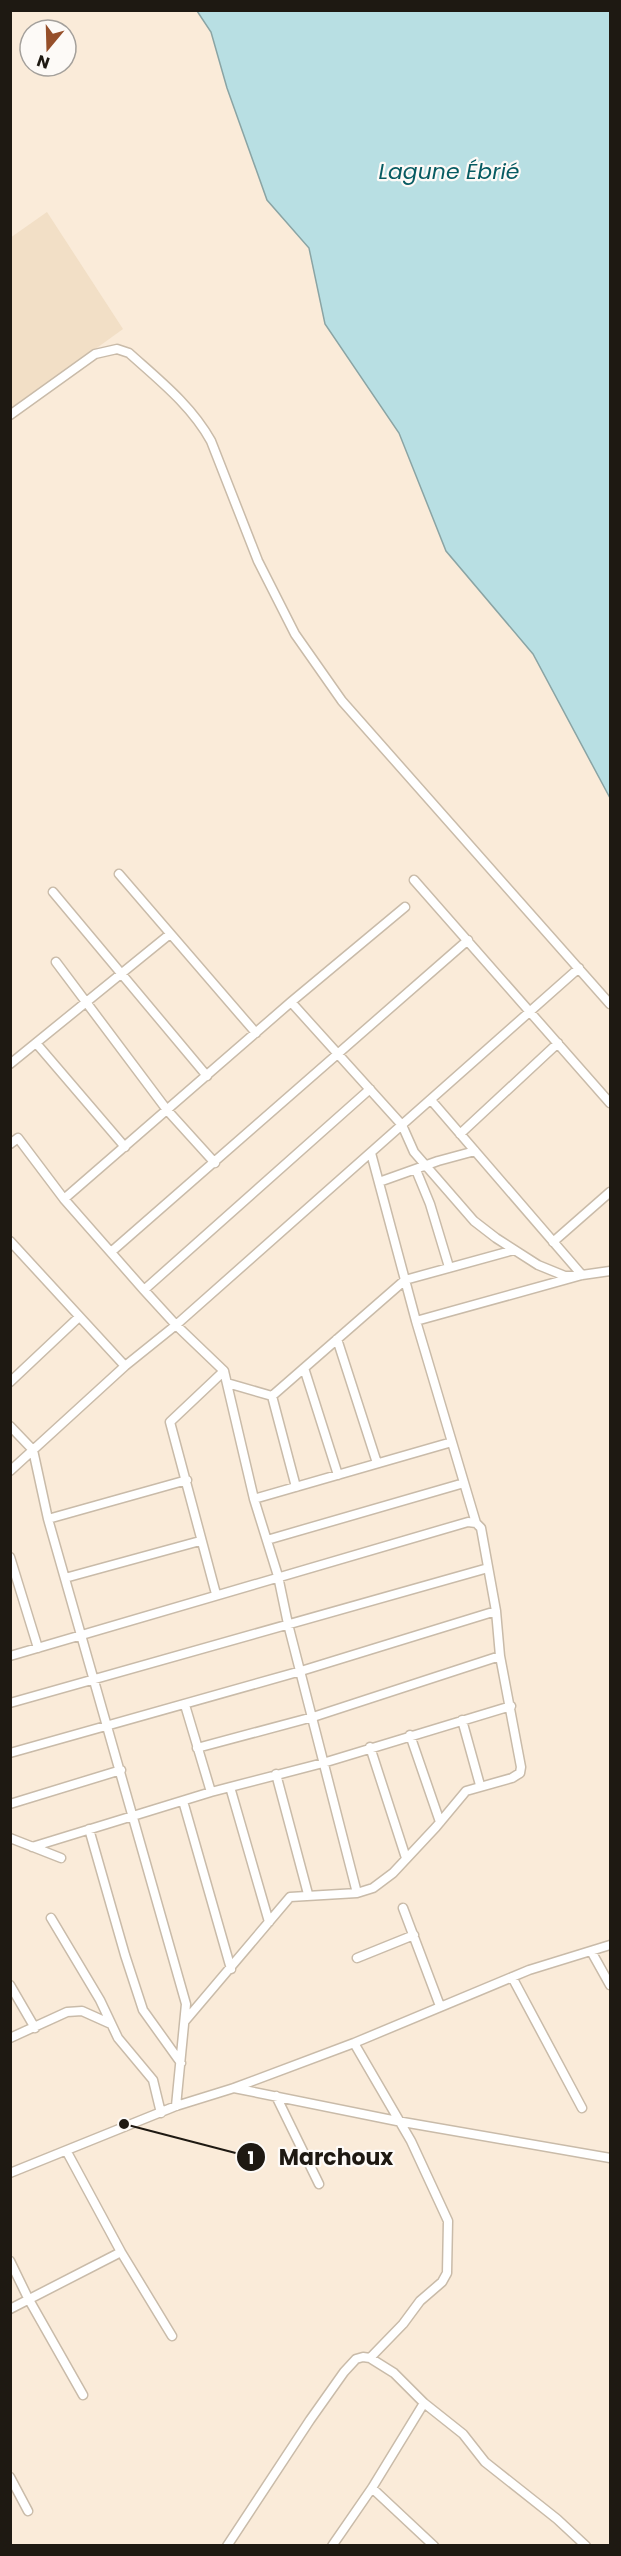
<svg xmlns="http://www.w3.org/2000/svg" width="621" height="2556" font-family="Poppins,sans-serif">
<rect width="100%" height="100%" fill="#faebd9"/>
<path fill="#f2dfc6" d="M47,212l76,117 -112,81 -1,-172z"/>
<path fill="#b8dfe3" stroke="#8aa4a4" stroke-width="1.5" d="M197,11h413v787l-77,-144 -87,-103 -47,-118 -74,-109 -16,-76 -42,-48 -40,-112 -16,-56z"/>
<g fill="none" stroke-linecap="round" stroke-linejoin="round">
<g stroke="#c9bba9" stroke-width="11">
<path id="street" d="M10,415l85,-61 22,-5 12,4c30,27 62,52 82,88l47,120 37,73 47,67 268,303
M119,874l137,159
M414,880l196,223
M53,892l154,184
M56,962l111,148 48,53
M291,1002l111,123 12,27 60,69 22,17 42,27 27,11h12
M36,1043l89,104
M10,1064l160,-130
M431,1100l151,175
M460,1134l98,-91
M10,1144l8,-6 46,61 80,91 32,35 48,46 30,128 24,77 10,48 69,269
M416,1170l14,34 19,63
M379,1182l59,-21 37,-10
M64,1199l227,-197 114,-95
M10,1241l115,125
M553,1242l57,-50
M111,1252l357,-312
M144,1290l226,-201
M416,1321l166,-46 28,-4
M337,1339l40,124
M304,1368l34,107
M10,1382l69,-65
M227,1383l45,13 133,-116 109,-30
M272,1396l24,91
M10,1426l23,24 15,69 138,485 -10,102
M10,1471l115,-105 51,-41 403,-357
M254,1499l198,-57
M48,1519l139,-39
M267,1540l197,-57
M10,1557l28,91
M65,1578l135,-37
M216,1594l-46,-172 54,-51
M10,1656l458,-134 8,1
M10,1703l478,-135
M185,1705l26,87
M462,1720l18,65
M410,1735l30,87
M370,1747l36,111
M197,1748l116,-31 187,-61
M10,1753l291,-82 195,-60
M276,1774l32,120
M230,1787l39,135
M183,1801l48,168
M10,1804l111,-34
M89,1829l36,126 18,55 38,53
M10,1838l51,20
M32,1847l179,-55 112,-29 188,-57
M403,1908l37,98
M51,1918l49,82 18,38 35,42 8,33
M591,1951l19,34
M357,1958l57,-23
M512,1977l70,131
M10,1985l25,43
M185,2021l105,-124 67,-4 16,-5 20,-15 43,-46 30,-36 46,-13 8,-5 1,-6 -21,-111 -4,-45 -15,-83 -5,-5 -60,-202 -45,-168
M10,2038l57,-26 15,-1 29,13
M354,2043l57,98 37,80 -1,52 -5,9 -22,19 -17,23 -33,34
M234,2088l163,33 213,37
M276,2096l43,88
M67,2152l54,100 51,84
M10,2173l166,-67 58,-18 120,-45 175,-73 81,-25
M10,2261l18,37 55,97
M10,2309l111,-57
M10,2477l18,34
M372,2488l62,58
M227,2546l83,-126 34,-48 12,-13 7,-2 7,1 24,15 30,30 39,31 22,28 72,57 29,27
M332,2546l40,-58 52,-85"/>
</g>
<use href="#street" stroke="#fff" stroke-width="8"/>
</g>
<g text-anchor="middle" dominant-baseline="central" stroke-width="4.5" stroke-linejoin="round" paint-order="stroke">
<g font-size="22" font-style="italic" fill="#075b62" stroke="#fdfaf7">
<text x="449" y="171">Lagune Ébrié</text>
</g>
</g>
<path fill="none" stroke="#1e1912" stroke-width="2" d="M124 2124L251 2157"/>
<g fill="#1e1912" stroke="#fdfaf7" stroke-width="2">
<circle cx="124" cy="2124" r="6"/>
<circle cx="251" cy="2157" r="15"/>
</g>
<g font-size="18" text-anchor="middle" font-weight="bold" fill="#fff">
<text x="251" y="2164">1</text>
</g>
<g font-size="22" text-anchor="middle" font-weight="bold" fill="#1e1912" stroke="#fdfaf7" stroke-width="4.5" stroke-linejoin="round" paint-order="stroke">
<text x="336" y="2165">Marchoux</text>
</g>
<rect width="621" height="2556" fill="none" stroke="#1e1912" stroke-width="24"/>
<g transform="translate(48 48) rotate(199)"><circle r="28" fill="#fdfaf7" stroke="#a4a09b" stroke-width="1.5"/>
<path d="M0-4.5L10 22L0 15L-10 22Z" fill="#964f2a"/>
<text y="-9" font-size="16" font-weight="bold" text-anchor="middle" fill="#1e1912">N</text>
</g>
</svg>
